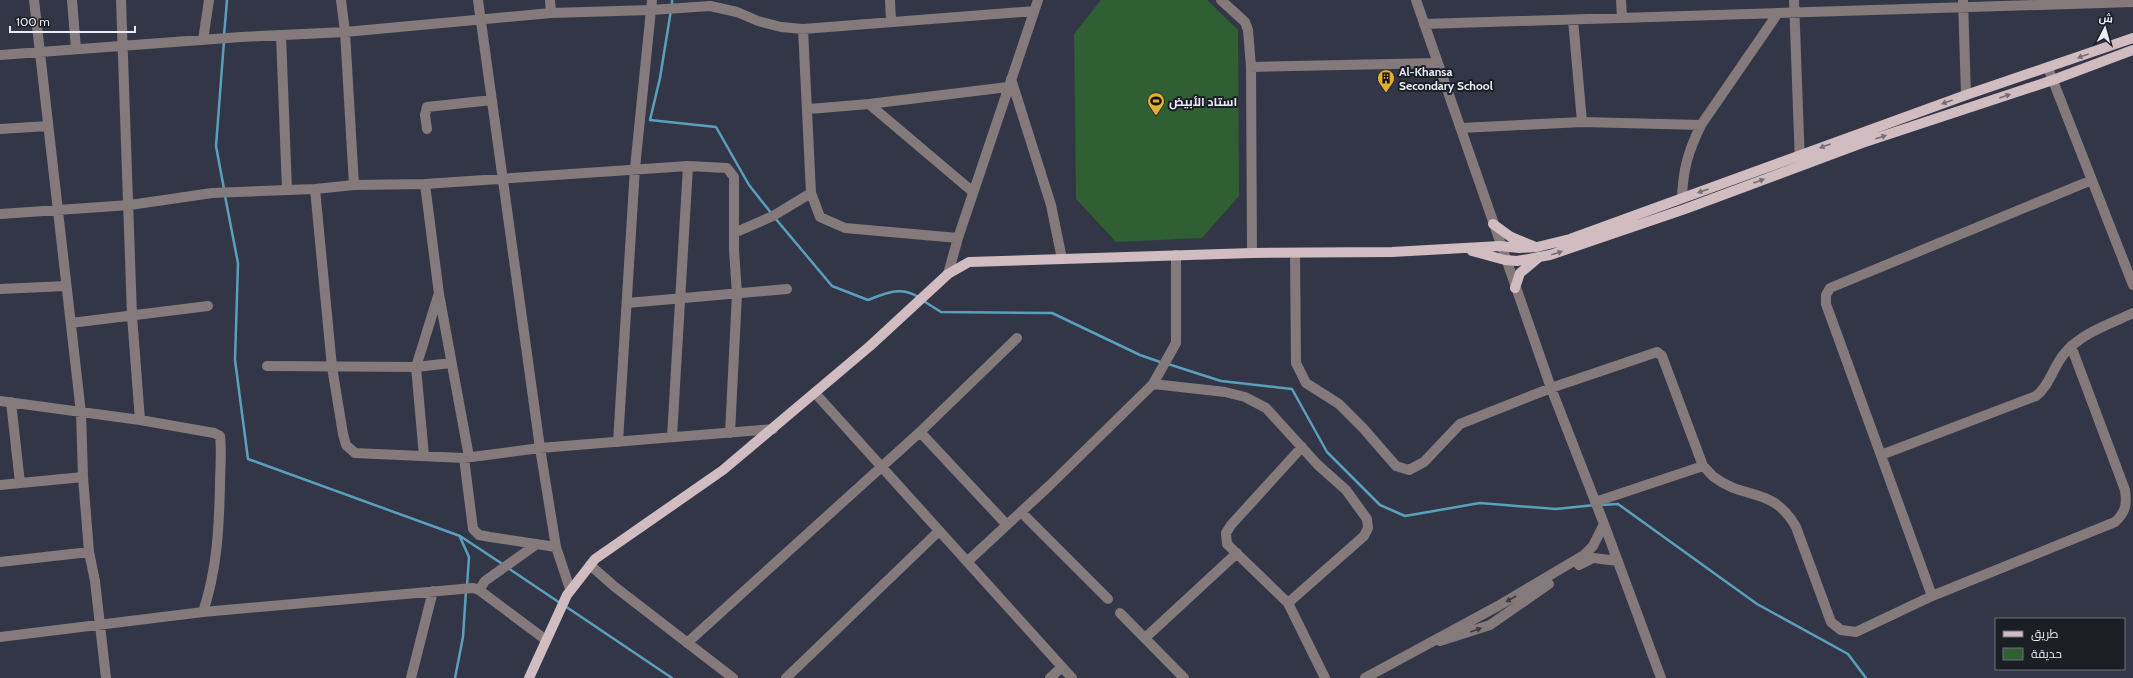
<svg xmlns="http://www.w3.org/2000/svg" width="2133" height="678" font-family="Cabin,Cairo,sans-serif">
<rect width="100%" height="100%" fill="#333646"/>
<path fill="#2f5f33" d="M1101,0h106l31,30 1,166 -37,42 -86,4 -40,-43 -2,-165z"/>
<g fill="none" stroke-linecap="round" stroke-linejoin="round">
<path stroke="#5aa0bd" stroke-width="2.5" d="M672,6v-6
M671,10l-11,68 -10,42 66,7 33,58 23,29
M224,36l3,-36
M224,189l-8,-43 8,-105
M225,196l13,67 -3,97 13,99 212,77 44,29
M775,218l57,68 36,14c18,-7 33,-14 50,-3
M922,300l19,12 111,1 88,42 23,8
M1168,364l53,17 71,8 35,63 53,53 25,11 75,-13 76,6 39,-4
M1600,505l18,-1 139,100 91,50 18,24
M460,537l9,20 -2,29
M508,568l52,35
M565,606l107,72
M455,678l8,-41 3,-46"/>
<path stroke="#847a7c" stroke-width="10" d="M34,0l47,413 2,64 6,75 6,29 11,97
M72,0l4,49
M121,0l11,316 8,104
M341,0l4,32 9,153
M478,0l62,448 16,99 14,42
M550,0l1,13
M890,0l1,22
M1221,0l24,22 3,8 3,37
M1416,0l135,388 53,136 57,154
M1621,0l1,18
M1794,0l6,164
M1963,0l3,95
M1424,24l709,-22
M803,29l8,164 9,24 25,11 113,10
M281,35l6,155
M203,40l6,-40
M0,55l241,-18 104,-5 206,-19 100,-3 59,-4 27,6 21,9 23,6 22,2 231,-18
M2048,68l85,217
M1011,79l40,126 11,54
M809,109l60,-5
M1582,122l119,3
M1461,128l121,-6 -9,-102
M0,129l48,-3
M427,129l-2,-14 2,-8 65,-7
M425,184l14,110 30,163
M315,189l17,178 11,67 3,11 9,8 109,5 76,-10 233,-19
M973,192l-104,-88 139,-17
M1682,198c1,-29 6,-46 19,-73l77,-112
M0,214l130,-9 82,-12 103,-4 39,-4 71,-1 263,-18 39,2 7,9v73l3,44 -7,139
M734,233l39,-17 38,-23
M1252,253l-1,-186 187,-4
M1295,253l1,110 10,20 33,21 24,24 33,38 13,4 15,-8 36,-38 91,-36 106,-36 5,4 41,110c4,3 7,8 11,11 31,24 58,8 82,50l35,95 10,8 15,2 76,-36 183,-74c11,-10 12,-18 10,-32l-54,-144
M948,274l10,-36 80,-238
M0,289l66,-3
M627,303l160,-14
M71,323l137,-17
M267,366l149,1 35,-4
M1153,384l72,8 20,5 21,11 52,57 28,25 21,29 1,9 -4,8 -76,67
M815,393l257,285
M0,401l140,19 74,13 6,3c2,16 0,33 0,49 -1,44 -3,85 -17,127
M11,402l9,81
M920,432l87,93
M672,437l16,-271
M618,442l17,-274 17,-168
M1302,447l-71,78 -5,8 1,11 61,59 37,75
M1881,455l155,-59c14,-11 17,-29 28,-42 17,-21 46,-30 69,-41
M424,456l-8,-89 22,-71
M464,458l9,71 6,6 11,2 66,10
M0,485l83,-8
M1595,502l108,-36
M1021,512l87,87
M968,561l81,-75 104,-102 23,-41v-88
M0,562l89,-10
M590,565l25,22 118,91
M1579,565l14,-7 25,3
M479,590l6,-9 52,-37
M1932,596l-106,-292v-9l4,-7 262,-108
M1120,613l64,65
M0,637l203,-25 270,-24 6,2 67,50
M1145,638l92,-85
M1440,641l50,-16 59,-41
M687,643l233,-211 97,-94
M411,678l22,-87
M786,678l153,-147
M1050,678l12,-11
M1365,678l133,-72 86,-51 9,-9 11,-22"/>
<path stroke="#d1bcc1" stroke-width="10" d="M1493,224l18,13 22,9
M1472,251l33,9 12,1 33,-6 135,-46 177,-66 191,-63 80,-30
M1515,288l5,-15 17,-14
M529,678l38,-83 28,-36 128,-89 147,-124 78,-72 21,-12 283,-9 140,-1 108,-6 19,2 18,-1 33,-8 396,-144 167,-57"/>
</g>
<defs><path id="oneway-solid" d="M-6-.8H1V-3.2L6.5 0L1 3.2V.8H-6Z"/></defs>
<g fill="#766d74">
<use href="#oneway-solid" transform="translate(2083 56) rotate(160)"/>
<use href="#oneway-solid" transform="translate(2005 96) rotate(-19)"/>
<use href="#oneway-solid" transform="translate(1947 102) rotate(160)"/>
<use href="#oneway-solid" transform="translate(1881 137) rotate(-18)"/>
<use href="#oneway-solid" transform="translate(1825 146) rotate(160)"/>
<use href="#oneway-solid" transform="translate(1759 181) rotate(-20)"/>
<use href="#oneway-solid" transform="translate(1703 191) rotate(161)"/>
<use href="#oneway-solid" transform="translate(1557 253) rotate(-17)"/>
</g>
<g fill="#3b3a40">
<use href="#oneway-solid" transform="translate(1511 599) rotate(150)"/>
<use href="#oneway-solid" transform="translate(1476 630) rotate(-20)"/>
</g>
<defs>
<g id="building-pin" transform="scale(0.9)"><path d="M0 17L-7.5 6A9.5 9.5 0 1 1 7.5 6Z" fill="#e0b034" stroke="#1c1e26"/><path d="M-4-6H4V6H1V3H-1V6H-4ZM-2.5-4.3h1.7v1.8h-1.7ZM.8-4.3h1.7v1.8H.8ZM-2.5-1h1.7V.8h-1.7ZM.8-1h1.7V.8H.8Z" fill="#111"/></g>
<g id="stadium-pin" transform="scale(0.9)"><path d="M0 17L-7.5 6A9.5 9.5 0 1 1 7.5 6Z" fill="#e0b034" stroke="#1c1e26"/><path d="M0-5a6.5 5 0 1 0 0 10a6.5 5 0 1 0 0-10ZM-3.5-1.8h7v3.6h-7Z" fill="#111"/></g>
</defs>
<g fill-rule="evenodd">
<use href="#building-pin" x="1386" y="78"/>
<use href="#stadium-pin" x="1156" y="101"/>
</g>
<g text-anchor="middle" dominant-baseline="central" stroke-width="4" stroke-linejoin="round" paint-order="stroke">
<g font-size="12" font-weight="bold" fill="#e9ebf6" stroke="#1c1e26" text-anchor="start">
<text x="1399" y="71">Al-Khansa<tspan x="1399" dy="14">Secondary School</tspan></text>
<text x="1169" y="101">استاد الأبيض</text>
</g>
</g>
<rect x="1995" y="618" width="130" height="52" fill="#1c1e26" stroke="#6e7079"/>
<rect x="2003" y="631" width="20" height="6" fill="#d1bcc1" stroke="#6e7079"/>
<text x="2031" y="638" font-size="12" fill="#e9ebf6">طريق</text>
<rect x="2003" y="648" width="20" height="12" fill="#2f5f33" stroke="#6e7079"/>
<text x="2031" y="658" font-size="12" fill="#e9ebf6">حديقة</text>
<g transform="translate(2105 28) rotate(6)" stroke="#1c1e26" stroke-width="3" paint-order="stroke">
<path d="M0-3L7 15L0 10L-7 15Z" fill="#e9ebf6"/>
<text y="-6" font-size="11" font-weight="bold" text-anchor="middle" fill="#e9ebf6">ش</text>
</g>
<path d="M10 26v6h125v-6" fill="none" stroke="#e9ebf6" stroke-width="2"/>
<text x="16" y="26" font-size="12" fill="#e9ebf6" stroke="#1c1e26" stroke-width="3" paint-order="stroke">100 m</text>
</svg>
